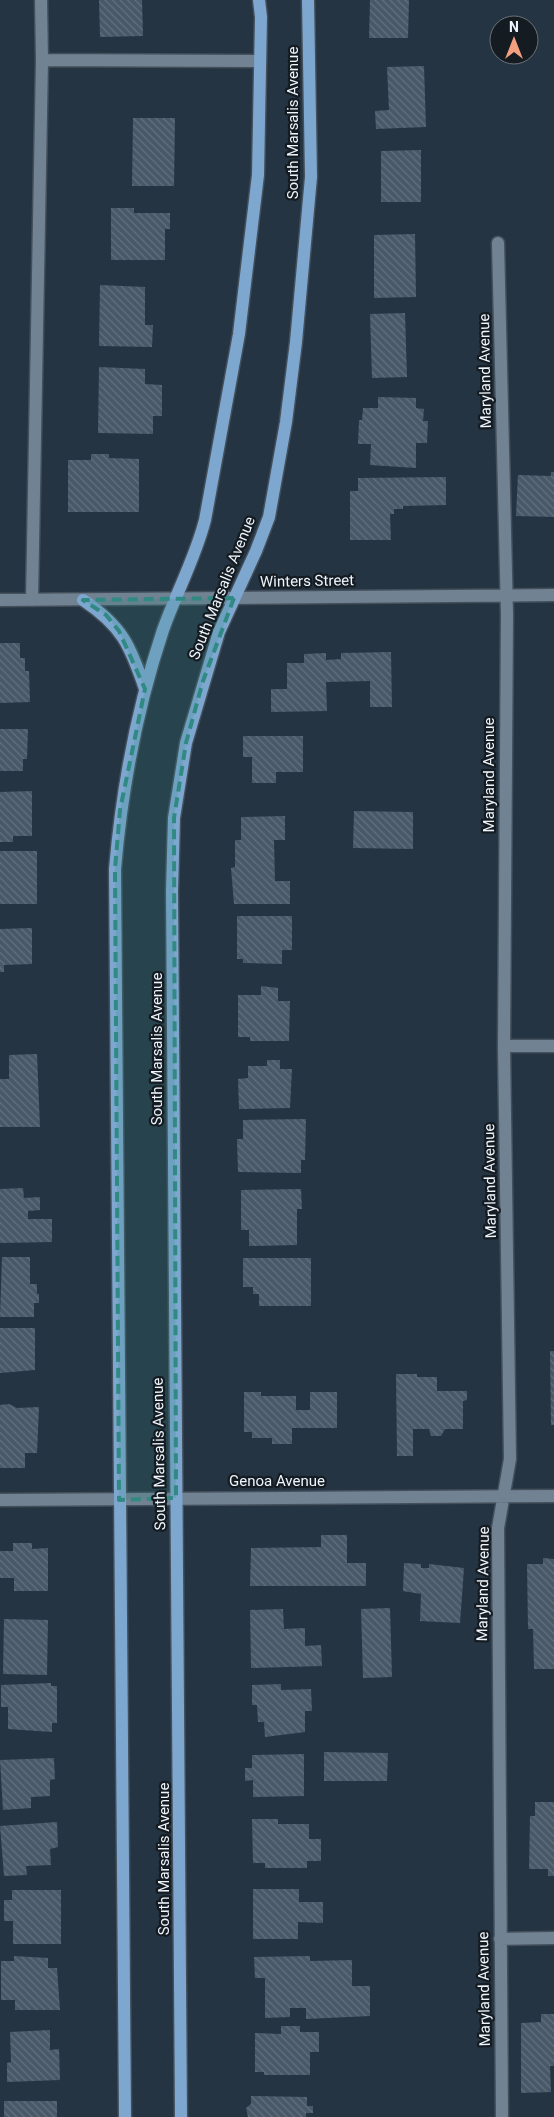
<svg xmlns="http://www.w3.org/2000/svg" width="554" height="2117" font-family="Roboto,sans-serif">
<defs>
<pattern id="building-back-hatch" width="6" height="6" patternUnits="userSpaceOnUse" patternTransform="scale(1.25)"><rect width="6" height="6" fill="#485868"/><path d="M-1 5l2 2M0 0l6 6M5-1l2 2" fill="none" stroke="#63717e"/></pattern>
</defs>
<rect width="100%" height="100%" fill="#253442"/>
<path fill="url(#building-back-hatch)" d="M99,0h43l1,36 -43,1z
M370,0h39l-1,38h-39z
M424,66l2,61 -50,2 -1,-18 14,-1 -2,-43z
M133,118h42l-1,68h-42z
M421,150v52h-40v-51z
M111,208h23v5h36v16h-5v31h-54z
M415,234l1,63 -42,1v-63z
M100,285l45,2v38h8l-1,22 -53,-1z
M405,313l2,64 -35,1 -2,-64z
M99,367l46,2v15l17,1v31h-9v18l-55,-1z
M378,397l38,1v10l8,1 -1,12h5l-1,22h-11v25l-46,-3 1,-21h-13l1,-24h3l1,-12h15z
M91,454h18v4l30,1v53h-71v-52h23z
M551,472h3v45l-38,-1 2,-41 33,1z
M446,477v28l-43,1v3h-9v5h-4l1,26h-41v-49h8v-13z
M0,643h20v15h5v13h4l1,31 -30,1z
M391,652l1,55h-22v-26l-44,1 1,29 -56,1v-23h16v-26h17v-9l22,-1v7l15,-1v-6z
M0,729h28l-1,30h-4v12h-23z
M243,736h60v36h-27v11h-24v-26h-9z
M32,791v45h-19v6h-13v-50z
M354,811l59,1v37l-60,-1z
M285,816v24h-11l1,41h15v23h-56l-3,-36 4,-1v-27h6v-23z
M0,851h37v53h-37z
M237,916h55v34h-10v14l-39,-1v-4h-6z
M32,928v36l-28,1v7h-4v-43z
M261,986l17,2v13h12l-1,40h-39v-4h-12v-42h23z
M37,1054l3,73h-40v-48h9v-24z
M267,1060h13v9h12l-2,39 -51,1 -1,-30 10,-1v-12h19z
M306,1119l-1,41h-4v13l-63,-1 -1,-33h6v-19z
M23,1188l1,10 16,-1v13l-12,1v8h24v23l-52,1v-54z
M301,1189l1,20h-5v36l-48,1v-16h-8v-40z
M2,1257h28v27h7v10h2v9h-5v14h-34z
M243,1258h68v48h-52v-12h-6v-7h-10z
M0,1328h35v42l-35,3z
M550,1351h4v74h-3z
M396,1374h21v3h20v14h30v9l-4,1v28h-18l-4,7h-10l-2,-7h-16v27h-16z
M244,1392h17v4h35v14h14v-18h27v36h-45v16h-20v-6h-20v-6h-8z
M9,1404l8,4 22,-1 -2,46h-12v15h-25v-63z
M321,1535h26v28h19v23h-116l1,-38 70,-1z
M13,1543h19v6l16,-1v43h-34v-13h-14v-27h13z
M543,1558l11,1v110h-20l-1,-40h-5l-1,-65h16z
M404,1563l17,1v4h8v-4l35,4 -4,55 -40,-2 1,-27 -18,-3z
M390,1608l2,69 -29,1 -2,-69z
M283,1609l1,20 21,-1v18l16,-1 1,21 -71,2 -1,-58z
M4,1619l44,1 -1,55 -44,-1z
M51,1683v3h6v37h-5v9l-44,-3v-22h-7v-22z
M281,1684v6l30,-1 1,22h-7v21l-40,5 -1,-15h-6l-1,-17h-5v-20z
M324,1752l64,1 -1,28h-63z
M304,1754v42l-51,1v-17l-8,1v-13h7v-13z
M54,1758l1,21 -5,1v16l-19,1v11l-28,2 -3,-50z
M535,1802h19v74h-6v-7h-19l1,-53h5z
M252,1819h26v5h31v15h12v22h-14v7h-42v-5h-12z
M57,1822l1,25 -8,2 1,16 -25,1 1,9 -23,1 -4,-50z
M253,1889h46v13h24v21l-25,-1v17h-45z
M12,1890h49v54h-48v-23h-9v-21h8z
M14,1956l34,2v10h9l3,42h-45v-10h-14v-39h13z
M310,1956v5l42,-1v26h18v30l-64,3v-11h-16v9l-25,1v-40h-10l-1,-21z
M541,2014h13v52h-4l1,26 -30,1v-70l20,-1z
M281,2026h19v6h19v20h-9v23h-46v-3h-9v-39l26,1z
M50,2030v20l9,-1 1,31 -53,2v-19l4,-1 -1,-30z
M251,2096l56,1v9h6v7h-7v4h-58l-2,-9 5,-4z
M4,2101h53v16h-53z"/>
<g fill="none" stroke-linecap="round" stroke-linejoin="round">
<g stroke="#434f5b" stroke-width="15">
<path id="minor" d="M41,0l1,60
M498,243l9,371 -3,432 6,413 -12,69 4,589
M0,600l554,-5
M32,600l10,-540 218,1
M504,1046h50
M0,1500l554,-4
M500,1939l54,-1"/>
</g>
<g stroke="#434f5b" stroke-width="15">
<path id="major" d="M83,600c39,26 47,45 62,89
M125,2117l-10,-1248c7,-82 22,-161 48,-239 13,-37 32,-71 42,-110l34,-186 19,-159 3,-158 -2,-17
M181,2117l-9,-1226 2,-73 12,-75 33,-111 37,-81 13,-34 17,-95 10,-80 15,-165 -3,-177"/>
</g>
<use href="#minor" stroke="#718293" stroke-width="12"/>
<use href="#major" stroke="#7ea7d0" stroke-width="12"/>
</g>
<path fill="#308983" fill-opacity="0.2" stroke="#308983" stroke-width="4" stroke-dasharray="10 6" stroke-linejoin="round" d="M234,598l-31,83 -17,62 -12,75 2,680 -57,2 -4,-631 5,-59 25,-121 -26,-58 -13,-16 -23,-15z"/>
<g text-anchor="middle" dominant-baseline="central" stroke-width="4.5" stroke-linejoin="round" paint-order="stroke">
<g font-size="15" fill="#eef5fd" stroke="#141b21">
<text transform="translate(293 123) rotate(-90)">South Marsalis Avenue</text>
<text transform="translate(485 371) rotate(-91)">Maryland Avenue</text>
<text transform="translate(307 581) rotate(-1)">Winters Street</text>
<text transform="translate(222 588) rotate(-68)">South Marsalis Avenue</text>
<text transform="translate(489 775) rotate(-90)">Maryland Avenue</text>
<text transform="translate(157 1049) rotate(-90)">South Marsalis Avenue</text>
<text transform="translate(490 1181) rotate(-91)">Maryland Avenue</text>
<text transform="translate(159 1454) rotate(-91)">South Marsalis Avenue</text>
<text x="277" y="1481">Genoa Avenue</text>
<text transform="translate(483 1584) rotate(-89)">Maryland Avenue</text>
<text transform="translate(164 1859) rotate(-90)">South Marsalis Avenue</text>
<text transform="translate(484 1989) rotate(-91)">Maryland Avenue</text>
</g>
</g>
<g transform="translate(514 40)"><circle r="24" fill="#141b21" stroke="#6b7279"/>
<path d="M0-4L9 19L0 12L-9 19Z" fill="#f2a07f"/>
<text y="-8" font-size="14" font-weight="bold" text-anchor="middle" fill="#eef5fd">N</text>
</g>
</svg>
